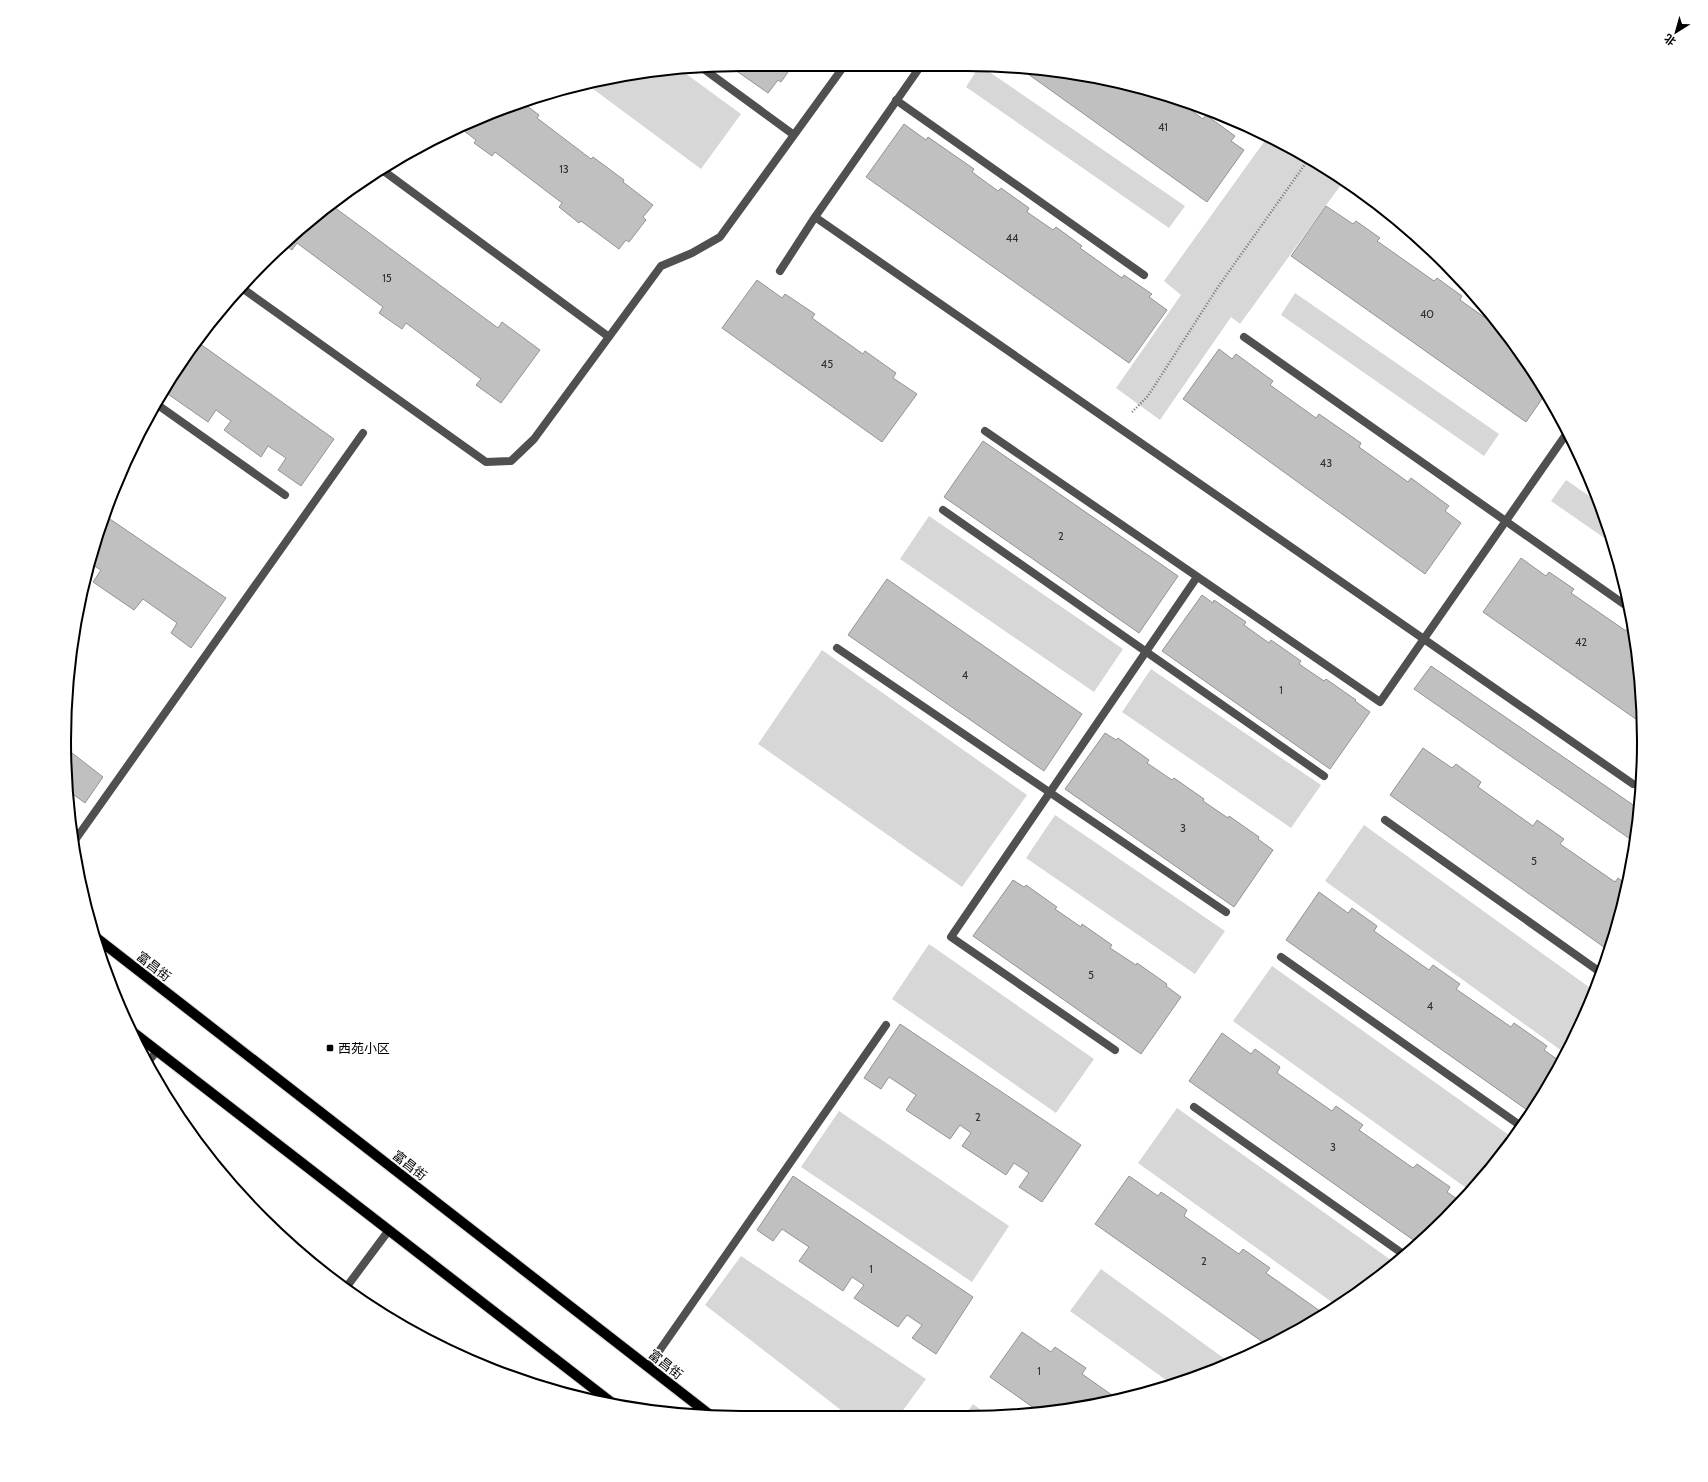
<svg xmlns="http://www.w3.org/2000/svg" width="1708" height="1482" font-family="Cabin,'Noto Sans SC',sans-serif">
<rect width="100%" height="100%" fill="#fff"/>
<path fill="#d7d7d7" d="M678,68l63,46 -40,55 -116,-86 68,-13z
M978,68l7,1 200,137 -16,22 -203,-141z
M1269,135l74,47 -103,142 -9,-7 -71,103 -44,-32 65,-93 -17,-14z
M1295,293l204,141 -15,22 -203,-141z
M1566,480l32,22 10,22 5,20 -62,-43z
M929,516l194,133 -29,43 -194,-133z
M822,650l205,145 -65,92 -204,-143z
M1151,669l170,116 -30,43 -169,-116z
M1055,815l170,116 -30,43 -169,-116z
M1364,825l229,165 -19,51 -8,13 -241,-173z
M929,944l165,115 -38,54 -164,-114z
M1272,966l241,172 -9,15 -35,37 -236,-169z
M1177,1108l218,155 -59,42 -198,-142z
M839,1111l170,115 -37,56 -171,-115z
M741,1256l185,123 -28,38h-48l-145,-112z
M1101,1269l128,93 -45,20 -11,3 -103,-74z
M973,1404l17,13h-26z"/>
<path fill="#c0c0c0" stroke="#949494" d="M744,64l49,1 -12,17 -3,-2 -10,13 -30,-21z
M1021,69l35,1 117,27 30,22 3,-4 29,21 -4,5 13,9 -37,52z
M523,103l16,12 -2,3 54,41 2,-2 31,23 -1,2 30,23 -10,12 3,3 -17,22 -3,-2 -7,9 -38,-28 -2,2 -20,-16 3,-4 -67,-51 -3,4 -18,-13 2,-3 -17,-13z
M904,124l22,16 2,-3 46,32 -2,3 26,19 3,-3 28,20 -2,4 26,18 3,-3 26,19 -2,2 42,30 2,-3 28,19 -3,3 18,13 -38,53 -263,-186z
M338,199l2,1 -6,7 164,121 4,-6 38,28 -39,53 -25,-18 5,-6 -75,-56 -4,6 -23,-16 4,-6 -86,-64 -5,7 -8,-6 11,-12z
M1326,206l27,18 3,-3 24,17 -3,3 57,40 3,-3 25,18 -2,4 41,29 45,64 -20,29 -235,-166z
M757,280l25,18 3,-4 30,20 -3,4 51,36 2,-3 31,22 -3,5 24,16 -35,48 -160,-114z
M196,341l138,98 -33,47 -23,-16 8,-12 -18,-12 -7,11 -37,-27 7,-9 -15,-11 -8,12 -43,-30 7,-9 -3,-2z
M1219,349l13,10 4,-5 37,27 -3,4 46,33 3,-4 42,29 -2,4 49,35 3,-4 38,28 -4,5 16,12 -36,51 -242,-175z
M983,441l195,135 -39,57 -195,-136z
M104,515l122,83 -35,50 -20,-15 6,-10 -34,-24 -9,11 -41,-28 8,-12 -13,-8z
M1521,558l25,18 3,-4 25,17 -3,4 55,38 2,-4 5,4 5,22 2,69 -157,-110z
M887,579l195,135 -38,57 -196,-136z
M1202,595l11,8 1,-3 32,22 -2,3 25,18 2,-3 30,21 -2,3 25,17 2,-2 30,21 -1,1 15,11 -40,57 -168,-118z
M1431,666l208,143 -6,32 -219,-152z
M1105,733l11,7 2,-2 31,22 -2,3 25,17 2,-2 30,21 -1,2 25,17 1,-2 30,21 -1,2 15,11 -39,57 -169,-118z
M1423,748l29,20 4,-4 25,18 -3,5 55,39 4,-6 27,19 -4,5 55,38 3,-4 8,6 -5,32 -13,34 -218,-155z
M67,749l36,28 -18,26 -19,-14z
M1013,880l11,7 2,-2 31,22 -2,2 26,18 1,-3 30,21 -2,3 26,17 1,-2 30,21 -1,2 15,11 -40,57 -168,-118z
M1319,892l29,21 4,-5 25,18 -3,5 55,39 4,-5 27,19 -4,5 55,38 3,-4 33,23 -3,4 17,12 -31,50 -244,-172z
M900,1024l181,121 -39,57 -23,-15 10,-14 -15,-10 -8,12 -44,-29 9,-13 -11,-8 -10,14 -44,-29 10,-15 -27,-18 -8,12 -17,-11z
M1222,1033l29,21 4,-5 25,18 -3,6 55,38 4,-5 27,19 -4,5 54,38 4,-4 33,23 -3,5 13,9 -41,43 -230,-163z
M793,1176l180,121 -37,57 -24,-16 10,-13 -15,-10 -9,12 -44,-29 10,-13 -12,-8 -9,14 -44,-30 10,-14 -27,-18 -9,12 -16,-11z
M1129,1176l29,20 3,-4 26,18 -3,6 55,38 4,-5 27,19 -4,5 54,38 4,-4 5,4 -24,16 -38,18 -172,-121z
M1022,1332l29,20 4,-5 31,21 -4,6 37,26 -20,5 -58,8 -51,-36z"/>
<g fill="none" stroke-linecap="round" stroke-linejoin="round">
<g stroke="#dbdbdb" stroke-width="12">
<path id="primary" d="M94,936l616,479
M134,1033l482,373"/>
</g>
<path stroke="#727272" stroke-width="2.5" stroke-dasharray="1 2" stroke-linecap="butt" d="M1132,412l16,-16 70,-109 90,-127"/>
<path stroke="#505050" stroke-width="8" d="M701,67l93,68
M896,100l248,175
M381,169l228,168
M815,217l818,567
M780,271l35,-54 105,-150
M242,288l244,174 25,-1 23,-22 127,-173 31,-13 28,-16 124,-171
M1244,337l384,270
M155,403l130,92
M985,431l395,271 187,-269
M943,510l381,266
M837,648l389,264
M1385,820l215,152
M73,843l290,-410
M1281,957l240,169
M1115,1050l-164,-113 246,-360
M147,1063l10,-12
M1194,1107l212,149
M648,1367l238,-342"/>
<path stroke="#505050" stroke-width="8" d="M345,1289l44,-59"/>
<use href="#primary" stroke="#000" stroke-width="10"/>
</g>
<rect fill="#000" stroke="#fff" stroke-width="1.5" x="326" y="1044" width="8" height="8" rx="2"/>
<g text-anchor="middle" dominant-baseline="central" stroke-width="3.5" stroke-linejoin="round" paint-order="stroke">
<g font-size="11" fill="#303030">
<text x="1163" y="127">41</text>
<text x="564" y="169">13</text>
<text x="1012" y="238">44</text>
<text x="387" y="278">15</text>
<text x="1427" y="314">40</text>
<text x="827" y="364">45</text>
<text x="1326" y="463">43</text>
<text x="1061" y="536">2</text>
<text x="1581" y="642">42</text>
<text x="965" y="675">4</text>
<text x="1281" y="690">1</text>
<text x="1183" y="828">3</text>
<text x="1534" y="861">5</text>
<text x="1091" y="975">5</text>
<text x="1430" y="1006">4</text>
<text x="978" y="1117">2</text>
<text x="1333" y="1147">3</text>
<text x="1204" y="1261">2</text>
<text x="871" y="1269">1</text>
<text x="1039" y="1371">1</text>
</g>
<g font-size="13" fill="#000" stroke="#fff">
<text transform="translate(154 966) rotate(38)">富昌街</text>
<text transform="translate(410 1165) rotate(38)">富昌街</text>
<text transform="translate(666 1364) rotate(38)">富昌街</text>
</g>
<g font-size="13" fill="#000" stroke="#fff" text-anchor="start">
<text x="338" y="1048">西苑小区</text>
</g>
</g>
<path d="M0 0H1708V1482H0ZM741 71H967A670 670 0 0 1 1637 741V741A670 670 0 0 1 967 1411H741A670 670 0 0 1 71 741V741A670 670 0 0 1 741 71Z" fill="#fff" fill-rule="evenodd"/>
<path fill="none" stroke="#000" stroke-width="2" d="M741 71H967A670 670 0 0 1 1637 741V741A670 670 0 0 1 967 1411H741A670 670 0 0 1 71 741V741A670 670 0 0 1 741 71Z"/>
<g transform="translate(1676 32) rotate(217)" stroke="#ffffff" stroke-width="3" paint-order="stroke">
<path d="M0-3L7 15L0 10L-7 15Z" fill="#000000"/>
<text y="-6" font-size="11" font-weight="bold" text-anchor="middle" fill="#000000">北</text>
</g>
</svg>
